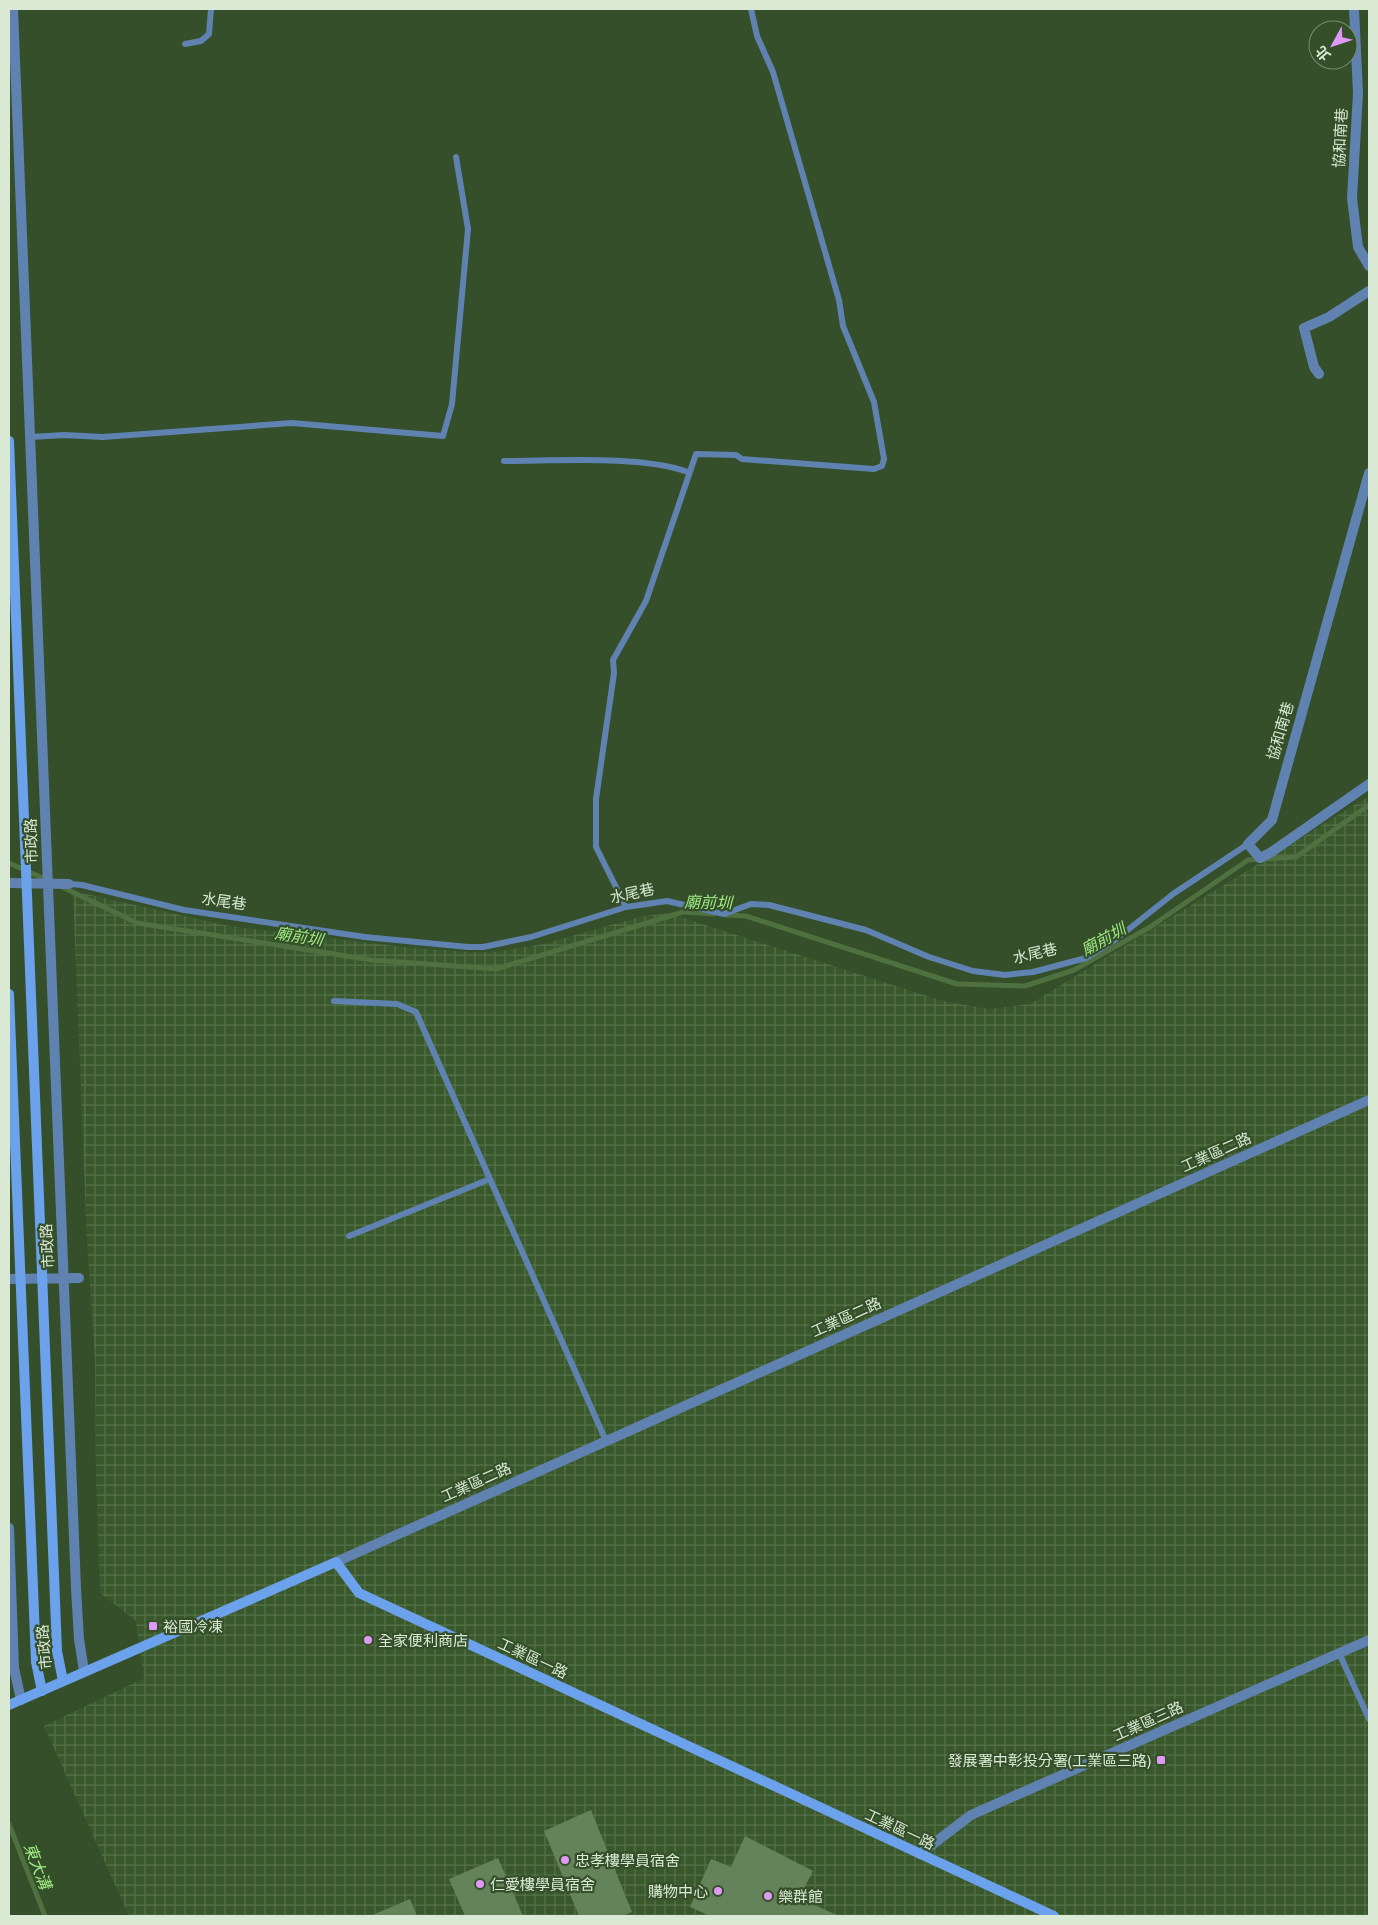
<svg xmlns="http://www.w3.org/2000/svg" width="1378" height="1925" font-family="'Archivo Narrow','Noto Sans TC',sans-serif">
<defs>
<pattern id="industrial-grid" width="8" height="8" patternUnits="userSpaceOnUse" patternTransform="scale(1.25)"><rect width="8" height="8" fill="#39592c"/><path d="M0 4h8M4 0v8" fill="none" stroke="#55714a"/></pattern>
</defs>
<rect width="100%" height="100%" fill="#344f29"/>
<path fill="url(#industrial-grid)" d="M1369,796v1120h-1240l-85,-190 100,-48 -8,-57 -36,-28 -4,-116 -1,-118 -8,-117 -14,-351 156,35 183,22 59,4h23l49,-8 96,-27 29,-4 275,88 46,8 41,-5z"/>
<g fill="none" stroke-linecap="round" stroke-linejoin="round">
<path stroke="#4f703f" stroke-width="5" d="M9,863l38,17
M60,886l77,37 235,37 124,9 187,-57 31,2
M725,915l21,1 211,68 68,2 49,-16 76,-43 98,-67 48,-3 73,-52
M9,1824l36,92"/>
</g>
<path fill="#65835a" d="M591,1810l41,102 -10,4h-43l-35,-85z
M745,1836l68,35 -14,27 40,18h-129l-20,-9 21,-48 20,8z
M498,1858l25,58h-58l-16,-37z
M410,1899l7,17h-47z"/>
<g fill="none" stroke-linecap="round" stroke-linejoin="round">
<path stroke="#6082b1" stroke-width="6" d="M185,44l16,-3 8,-7 2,-25
M30,437l34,-2 39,2 189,-14 151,13 9,-32 16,-175 -12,-72
M504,461c52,0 137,-6 184,11
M69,884l13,1 102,25 181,27 103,10h15l48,-10 95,-30 41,-6 57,13 27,-10 18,1 97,25 63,27 44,14 32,4 28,-3 53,-14 29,-18 58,-46 75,-50
M626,907l-30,-60v-48l18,-126 -1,-13 33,-59 50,-147 40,1 6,4 132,10 8,-3 2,-7 -10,-57 -31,-76 -4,-26 -66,-228 -16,-36 -6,-27
M334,1001l63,3 19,8 190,429
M349,1236l141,-57
M1339,1653l30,66"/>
<path stroke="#6082b1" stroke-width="10" d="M13,9l63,1579 3,51 5,32
M1354,9l4,84 -6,105 6,49 11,19
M1319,374l-5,-7 -10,-39 25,-11 40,-26
M1369,473l-97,347 -24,24 12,14 10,-5 99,-69
M9,883l60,1
M9,1279l70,-1
M9,1528l5,140 7,32
M336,1562l1033,-462
M920,1854l51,-39 398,-175"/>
<path stroke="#6ca1ec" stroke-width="10" d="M9,441l48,1210 6,30
M9,994l27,668 6,29
M9,1705l327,-143 23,31 695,323"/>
</g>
<g fill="#dd99f3" stroke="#344f29" stroke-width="2">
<rect x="148" y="1621" width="10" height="10" rx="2.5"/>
<circle cx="368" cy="1640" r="5"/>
<rect x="1156" y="1755" width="10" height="10" rx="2.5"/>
<circle cx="565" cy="1860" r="5"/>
<circle cx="480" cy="1884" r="5"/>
<circle cx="718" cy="1891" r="5"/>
<circle cx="768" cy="1896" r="5"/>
</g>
<g text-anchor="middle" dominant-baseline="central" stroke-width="4.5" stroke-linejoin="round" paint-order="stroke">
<g font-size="15" fill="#d9e9d3" stroke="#344f29">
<text transform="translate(1340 138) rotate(-87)">協和南巷</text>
<text transform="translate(1280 731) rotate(-74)">協和南巷</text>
<text transform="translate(31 841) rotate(-92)">市政路</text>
<text transform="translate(632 893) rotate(-12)">水尾巷</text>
<text transform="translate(224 901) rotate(8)">水尾巷</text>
<text transform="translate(1035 953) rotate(-13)">水尾巷</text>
<text transform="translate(1216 1152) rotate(-24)">工業區二路</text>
<text transform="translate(47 1246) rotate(-93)">市政路</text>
<text transform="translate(846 1317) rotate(-24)">工業區二路</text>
<text transform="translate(476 1482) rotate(-24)">工業區二路</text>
<text transform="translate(44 1647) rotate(-95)">市政路</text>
<text transform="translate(533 1658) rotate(25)">工業區一路</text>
<text transform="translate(1148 1721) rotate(-24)">工業區三路</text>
<text transform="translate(900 1829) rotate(25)">工業區一路</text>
</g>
<g font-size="15" fill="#d9e9d3" stroke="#344f29" text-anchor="start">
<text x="163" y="1626">裕國冷凍</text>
<text x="378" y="1640">全家便利商店</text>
<text x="1151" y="1760" text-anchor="end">發展署中彰投分署(工業區三路)</text>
<text x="575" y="1860">忠孝樓學員宿舍</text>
<text x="490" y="1884">仁愛樓學員宿舍</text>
<text x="708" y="1891" text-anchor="end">購物中心</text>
<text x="778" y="1896">樂群館</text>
</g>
<g font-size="16" font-style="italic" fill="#9fe983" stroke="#344f29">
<text transform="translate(708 902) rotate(1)">廟前圳</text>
<text transform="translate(299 936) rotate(9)">廟前圳</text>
<text transform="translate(1103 939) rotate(-29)">廟前圳</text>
<text transform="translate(38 1866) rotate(69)">東大溝</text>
</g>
</g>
<rect width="1378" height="1925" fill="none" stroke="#d9e9d3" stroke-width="20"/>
<g transform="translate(1333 45) rotate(230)"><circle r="24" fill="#344f29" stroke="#768d6d"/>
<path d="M0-4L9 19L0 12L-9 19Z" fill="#dd99f3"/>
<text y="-8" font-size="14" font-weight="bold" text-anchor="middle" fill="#d9e9d3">北</text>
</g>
</svg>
